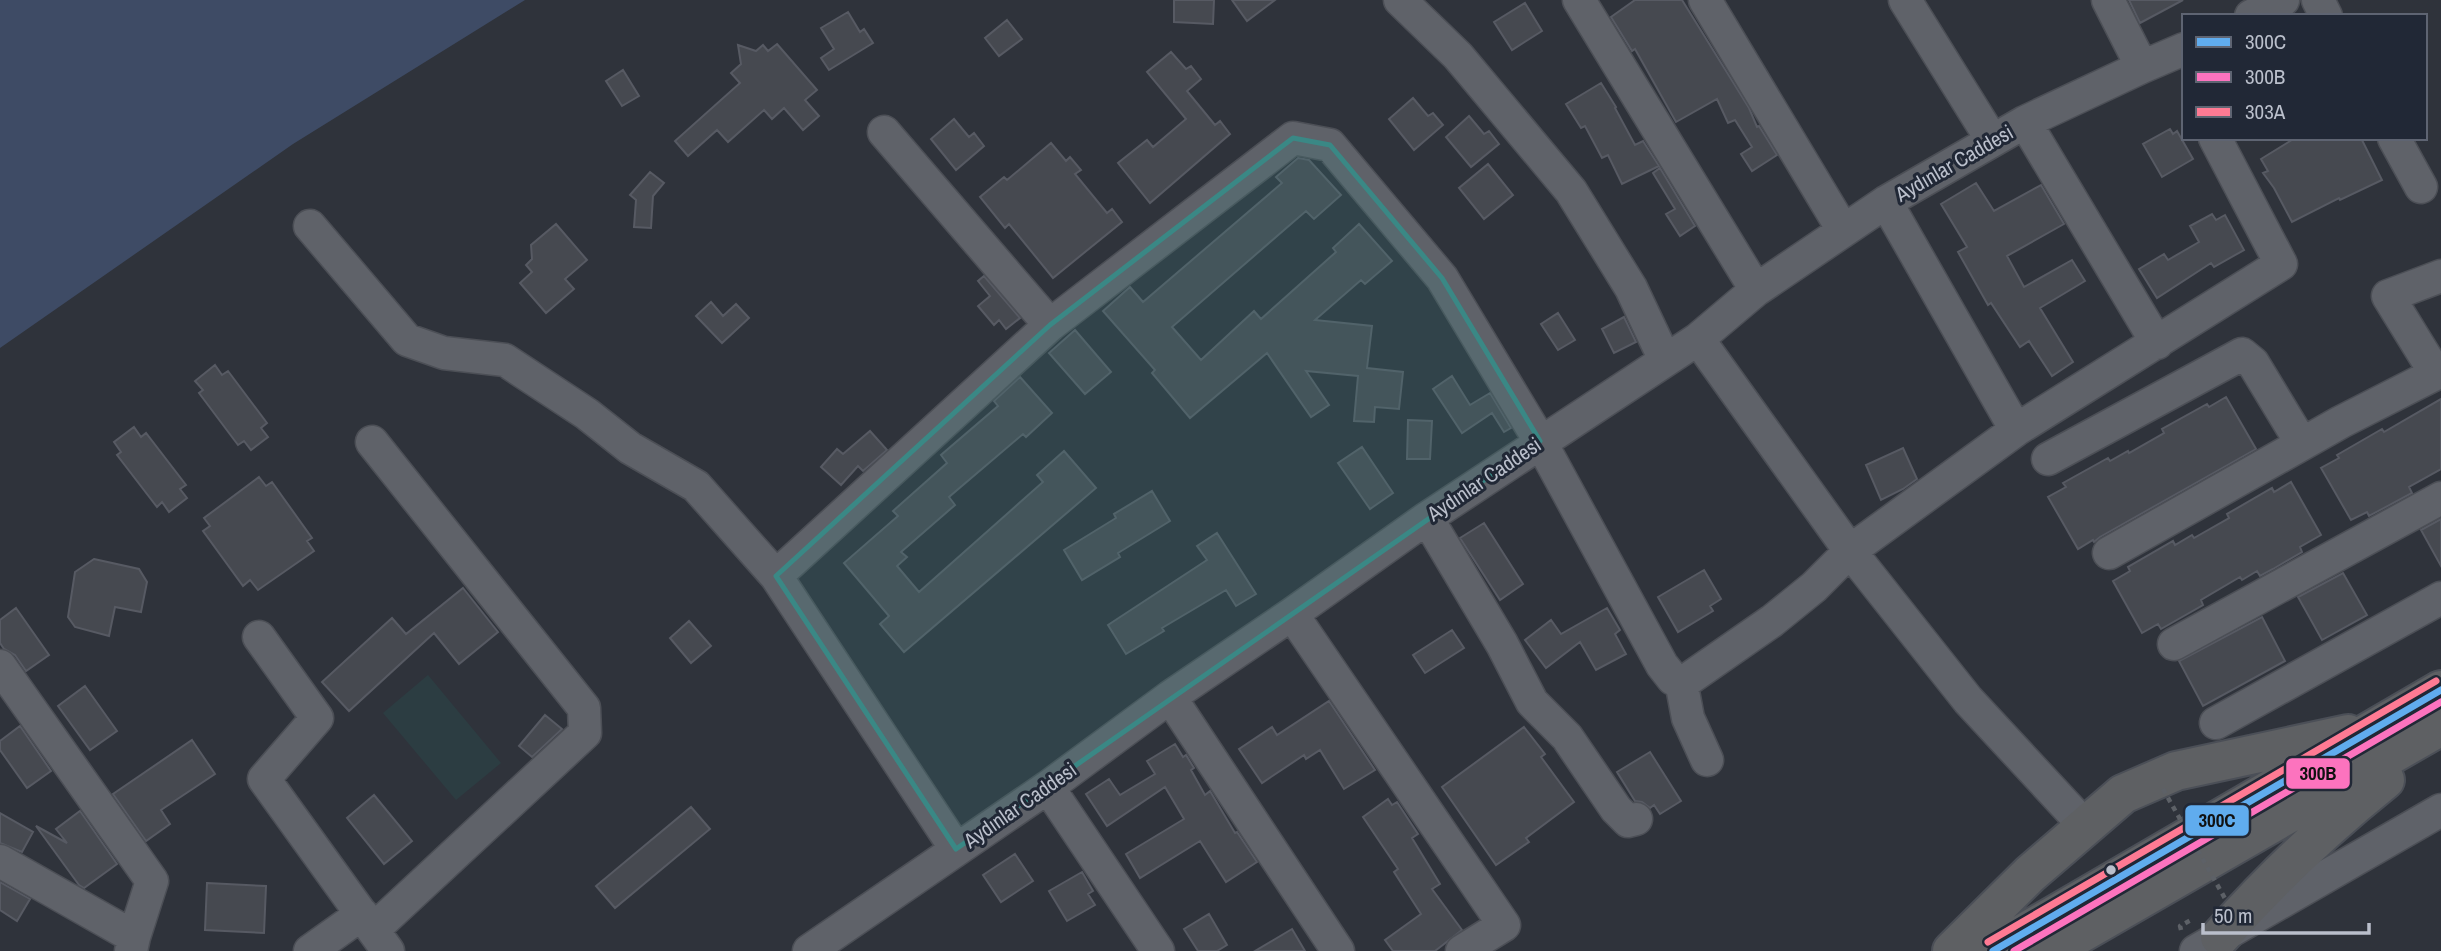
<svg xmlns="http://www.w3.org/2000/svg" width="2441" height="951" font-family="'Archivo Narrow',sans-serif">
<rect width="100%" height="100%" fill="#2f333b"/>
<path fill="#2c3d42" d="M428,675l73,88 -45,37 -73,-87z"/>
<path fill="#3e4b65" d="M0,0h525l-232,144 -293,204z"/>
<path fill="#464950" stroke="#575a63" stroke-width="2" d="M1174,0h40l-1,24 -39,-2z
M1232,0h43l-28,21z
M1635,0h47l67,108 8,19 2,-1 18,29 -25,16 -11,-17 11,-7 -17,-27 -7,3 -11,-24 -41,23 -41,-73 -3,2 -21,-34z
M2129,0h54l-43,23z
M1525,3l17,28 -30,19 -18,-28z
M848,12l12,20 4,-3 9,14 -44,27 -8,-12 13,-9 -13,-21z
M1007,20l15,19 -23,17 -14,-18z
M777,44l40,46 -12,10 14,16 -16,14 -19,-22 -12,11 -8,-9 -36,32 -11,-12 -29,26 -13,-15 65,-58 -9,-10 10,-9 -3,-19 18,6 7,-6 5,6z
M1171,52l15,17 5,-3 10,13 -14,12 28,34 5,-4 10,13 -80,69 -32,-40 29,-23 6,7 33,-28 -39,-47z
M623,70l16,26 -17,10 -16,-25z
M1601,83l15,24 -1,1 20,37 8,-4 16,25 -37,18 -14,-29 -6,3 -17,-32 -4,2 -15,-24z
M1413,98l15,18 5,-3 10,12 -29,25 -25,-31z
M1469,116l15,18 5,-3 10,13 -28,23 -25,-30z
M954,119l15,18 5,-4 10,13 -28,24 -25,-31z
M2170,129l3,5 4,-3 16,28 -31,18 -19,-33z
M2295,138h66l21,42 -42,20 -1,-2 -47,24 -18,-34 -11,-15 5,-2 -7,-12z
M1051,143l15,18 4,-4 11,13 -6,4 32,39 5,-4 10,13 -69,56 -44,-54 -4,4 -25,-31 24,-20 3,3z
M1298,158l11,2 32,35 -27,24 -8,-8 -134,116 29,33 53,-49 7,8 75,-67 -3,-4 26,-24 33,37 -27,23 -4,-4 -46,40 57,6 -5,42 36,4 -4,37 -24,-2 -1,15 -20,-1 4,-45 -52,-5 23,34 -18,12 -44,-64 -77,65 -38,-45 3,-3 -52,-59 27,-24 13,15 139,-119 -6,-6z
M1488,164l25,31 -29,24 -25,-31z
M1660,168l35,58 -15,10 -14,-22 9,-5 -22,-36z
M650,172l14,11 -11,13 -2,32 -17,-1 2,-27 -6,-5z
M1976,183l18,28 47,-26 23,39 -57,32 17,31 48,-27 13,21 -45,27 33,54 -21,14 -23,-35 -9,6 -29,-44 -3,2 -30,-53 9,-5 -26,-43z
M2212,214l4,6 9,-5 19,35 -30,17 -3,-4 -54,35 -18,-29 25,-15 4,6 31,-18 -9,-16z
M556,224l31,36 -22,19 9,10 -28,24 -26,-30 12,-11 -6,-7 6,-6 -1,-14z
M984,276l36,42 -14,11 -7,-9 -5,5 -16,-19 12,-10 -12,-15z
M711,302l12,14 13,-12 13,14 -27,25 -26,-27z
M1558,313l17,27 -17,10 -17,-26z
M1624,317l12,25 -22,11 -12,-24z
M1075,330l36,42 -26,22 -36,-41z
M215,365l7,10 6,-4 39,52 -6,5 7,9 -17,13 -7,-9 -6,4 -39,-52 4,-3 -8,-9z
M1452,376l18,29 20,-12 21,35 -7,4 -12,-19 -30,20 -29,-44z
M1020,377l32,36 -26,24 -3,-3 -74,63 6,8 -54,47 6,5 -10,9 22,26 124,-110 -6,-7 27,-24 32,37 -192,164 -24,-28 9,-8 -45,-53 54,-47 -5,-5 54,-48 -6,-8 57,-49 -4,-5z
M2226,397l30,52 -156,88 -6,5 -1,-2 -15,9 -30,-52 18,-10 -3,-4 45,-25 2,3 18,-10 1,2 35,-20 -2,-4 45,-25 2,3z
M2441,399v70l-32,18 3,6 -43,23 -2,-4 -16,8 -30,-52 18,-10 -2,-3 45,-26 2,3z
M1408,420l24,1 -2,38h-23z
M134,427l7,10 5,-4 40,52 -6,4 7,9 -18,14 -7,-10 -5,5 -40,-52 4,-3 -7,-10z
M870,431l17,19 -24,21 -5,-5 -17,19 -20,-18 16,-18 6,5z
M1362,447l31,46 -23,16 -32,-46z
M1903,448l14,31 -14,10 -22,11 -15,-35z
M259,477l7,9 6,-4 40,56 -5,3 7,10 -56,39 -8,-10 -7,6 -40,-55 7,-5 -6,-8z
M2291,482l30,53 -21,12 2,5 -29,17 -13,7 -3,-5 -15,9 -2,-3 -39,23 2,5 -42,24 -3,-5 -16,9 -29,-52 17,-10 -2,-4 45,-26 2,4 17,-10 2,3 35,-20 -2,-4 45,-26 2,4z
M1152,491l18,30 -52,32 2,4 -38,23 -18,-30 52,-32 -2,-4z
M2441,519v47l-20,-36z
M1484,523l39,61 -23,16 -40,-62z
M1217,533l39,61 -20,12 -10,-16 -64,38 2,3 -38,23 -18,-29 99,-65 -10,-14z
M94,559l45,10 8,13 -6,30 -26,-5 -6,29 -34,-9 -7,-10 7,-45z
M1704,570l17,29 -11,7 3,5 -35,21 -20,-35z
M2343,573l24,42 -45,25 -24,-43z
M463,588l35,44 -39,32 -25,-31 -85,78 -27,-29 70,-64 14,16z
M16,608l33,47 -23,16 -11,-16 -11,-6 -4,-6v-23z
M1607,608l13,22 -5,4 11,20 -30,16 -16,-28 -34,26 -21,-28 26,-20 10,14z
M2262,617l23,44 -82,45 -24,-45z
M689,621l22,25 -20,17 -21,-25z
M1452,630l12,18 -39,25 -12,-18z
M85,686l32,45 -27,19 -32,-44z
M1329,701l46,69 -31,19 -24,-39 -14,9 -2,-4 -42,28 -23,-34 33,-22 5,8z
M545,715l17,14 -30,28 -13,-11z
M20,726l31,45 -24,17 -27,-38v-9z
M1524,727l21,27 -4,3 33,45 -48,36 3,4 -33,23 -54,-78z
M192,740l23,34 -54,36 9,14 -24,17 -33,-47z
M1175,744l8,13 3,-2 8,13 -3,2 14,25 5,-4 25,42 2,-1 20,30 -31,20 -26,-41 -60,37 -14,-24 58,-35 -19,-32 -58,39 -21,-32 23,-15 11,16 35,-21 -8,-13z
M1650,752l31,49 -21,13 -6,-9 -4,3 -8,-6 -7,-1 -18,-29z
M374,795l38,46 -28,23 -37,-46z
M1388,799l4,6 5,-3 21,32 -6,4 28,46 -8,5 30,41 -27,21h-42l-8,-11 36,-26 -27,-42 4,-3 -35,-52z
M691,807l19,22 -95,79 -19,-22z
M80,811l37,53 -33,24 -5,-3 -43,-59 31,17 -11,-14z
M0,813l33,19 -11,20 -22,-9z
M1015,854l18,27 -32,21 -18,-27z
M1082,872l11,19 -5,3 7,11 -28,16 -18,-30z
M0,882l30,17 -13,22 -17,-11z
M207,883l59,3 -2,47 -59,-3z
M1209,914l18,31 -10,6h-19l-14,-22z
M1292,929l13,22h-50z"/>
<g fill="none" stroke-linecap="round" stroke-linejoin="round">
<g stroke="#4c4f56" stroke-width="35">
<path id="minor" d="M1400,0l58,56 113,135 60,97 34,72
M1579,0l177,290
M1705,0l138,230
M1905,0l87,140
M2108,0l34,67
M2318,0l8,16
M2251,16l32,-16
M2025,122l132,221
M884,132l166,193
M2394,138l27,49
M1886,202l130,228
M310,226l97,114 37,13 61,7 82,54 43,34 66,38 80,90 180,273
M1698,339l152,212 118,149 117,126
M2436,374l-48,-78 53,-20
M372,442l212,266 1,25 -212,197
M2048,459l194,-105 11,9 49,81
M1427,518l75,126 30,58 35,35 49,72 12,12 8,-2
M2109,553l232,-131 100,-51
M776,576l274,-251 243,-187 37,7 112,133 98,163 122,224 11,14 14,1 85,-59 42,-34 36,-36 166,-121 265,-166 -66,-126
M1292,614l212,311 -42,26
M259,637l58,81 -53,61 124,172
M2174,644l267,-146
M0,666l152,215 -18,56
M1681,681l7,37 19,42
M1170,697l168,254
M2216,723l225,-125
M1048,787l110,164
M0,861l134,76 -3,14
M310,951l52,-37
M809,951l239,-164 122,-90 122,-83 135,-96 271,-179 58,-49 130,-88 139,-80 117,-55 42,-18
M2196,951l245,-141"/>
</g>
<g stroke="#4b4f57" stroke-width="42">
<path id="highway" d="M2220,937c52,-59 104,-108 165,-157
M1952,951l78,-77 93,-80 53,-23 172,-37
M1993,951l448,-261
M2050,951l391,-225"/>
</g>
<path stroke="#5d6167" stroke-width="4.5" stroke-dasharray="5 5" stroke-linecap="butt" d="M2181,930l-1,-4 13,-7"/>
<use href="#minor" stroke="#5f6269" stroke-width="32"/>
<use href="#highway" stroke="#5e6063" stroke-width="38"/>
<path stroke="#5d6167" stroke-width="4.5" stroke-dasharray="5 5" stroke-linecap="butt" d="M2163,789l64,113"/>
<g stroke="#212836" stroke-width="12">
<path id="bus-1" d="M1993,951l448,-261"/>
</g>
<g stroke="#212836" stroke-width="12">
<path id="bus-2" d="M2014,951l427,-249"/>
</g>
<g stroke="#212836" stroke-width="12">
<path id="bus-3" d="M1988,942l448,-261"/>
</g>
<use href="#bus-1" stroke="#60acee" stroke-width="7"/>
<use href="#bus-2" stroke="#fc73be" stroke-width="7"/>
<use href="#bus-3" stroke="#fe7a93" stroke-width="7"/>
</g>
<path fill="#3a8885" fill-opacity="0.2" stroke="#3a8885" stroke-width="5" stroke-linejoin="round" d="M1293,138l37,7 112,133 98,163 -584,408 -180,-273 274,-251z"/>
<circle fill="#babfcb" stroke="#212836" stroke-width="2.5" cx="2111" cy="870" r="6"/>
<g text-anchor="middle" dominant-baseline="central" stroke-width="6" stroke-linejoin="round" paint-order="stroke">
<g font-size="21" fill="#babfcb" stroke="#212836">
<text transform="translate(1954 163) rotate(-30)">Aydınlar Caddesi</text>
<text transform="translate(1484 479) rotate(-34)">Aydınlar Caddesi</text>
<text transform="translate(1020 805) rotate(-35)">Aydınlar Caddesi</text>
</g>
</g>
<g stroke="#212836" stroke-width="2.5">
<rect x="2285" y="757" width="66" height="33" rx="7" fill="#fc73be"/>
<rect x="2184" y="804" width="66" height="33" rx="7" fill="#60acee"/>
</g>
<g font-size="19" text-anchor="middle" font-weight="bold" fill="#111">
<text x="2318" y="780">300B</text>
<text x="2217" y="827">300C</text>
</g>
<rect x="2182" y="14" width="245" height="126" fill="#212836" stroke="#5e6472" stroke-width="2"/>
<rect x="2196" y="37" width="35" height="10" fill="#60acee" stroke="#5e6472" stroke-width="2"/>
<text x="2245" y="49" font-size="21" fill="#babfcb">300C</text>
<rect x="2196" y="72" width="35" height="10" fill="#fc73be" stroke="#5e6472" stroke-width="2"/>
<text x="2245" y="84" font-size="21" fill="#babfcb">300B</text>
<rect x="2196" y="107" width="35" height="10" fill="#fe7a93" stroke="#5e6472" stroke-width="2"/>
<text x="2245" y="119" font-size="21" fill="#babfcb">303A</text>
<path d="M2203 923v10h166v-10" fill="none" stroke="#babfcb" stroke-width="3.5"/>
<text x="2214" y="923" font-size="21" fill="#babfcb" stroke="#212836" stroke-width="5" paint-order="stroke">50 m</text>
</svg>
